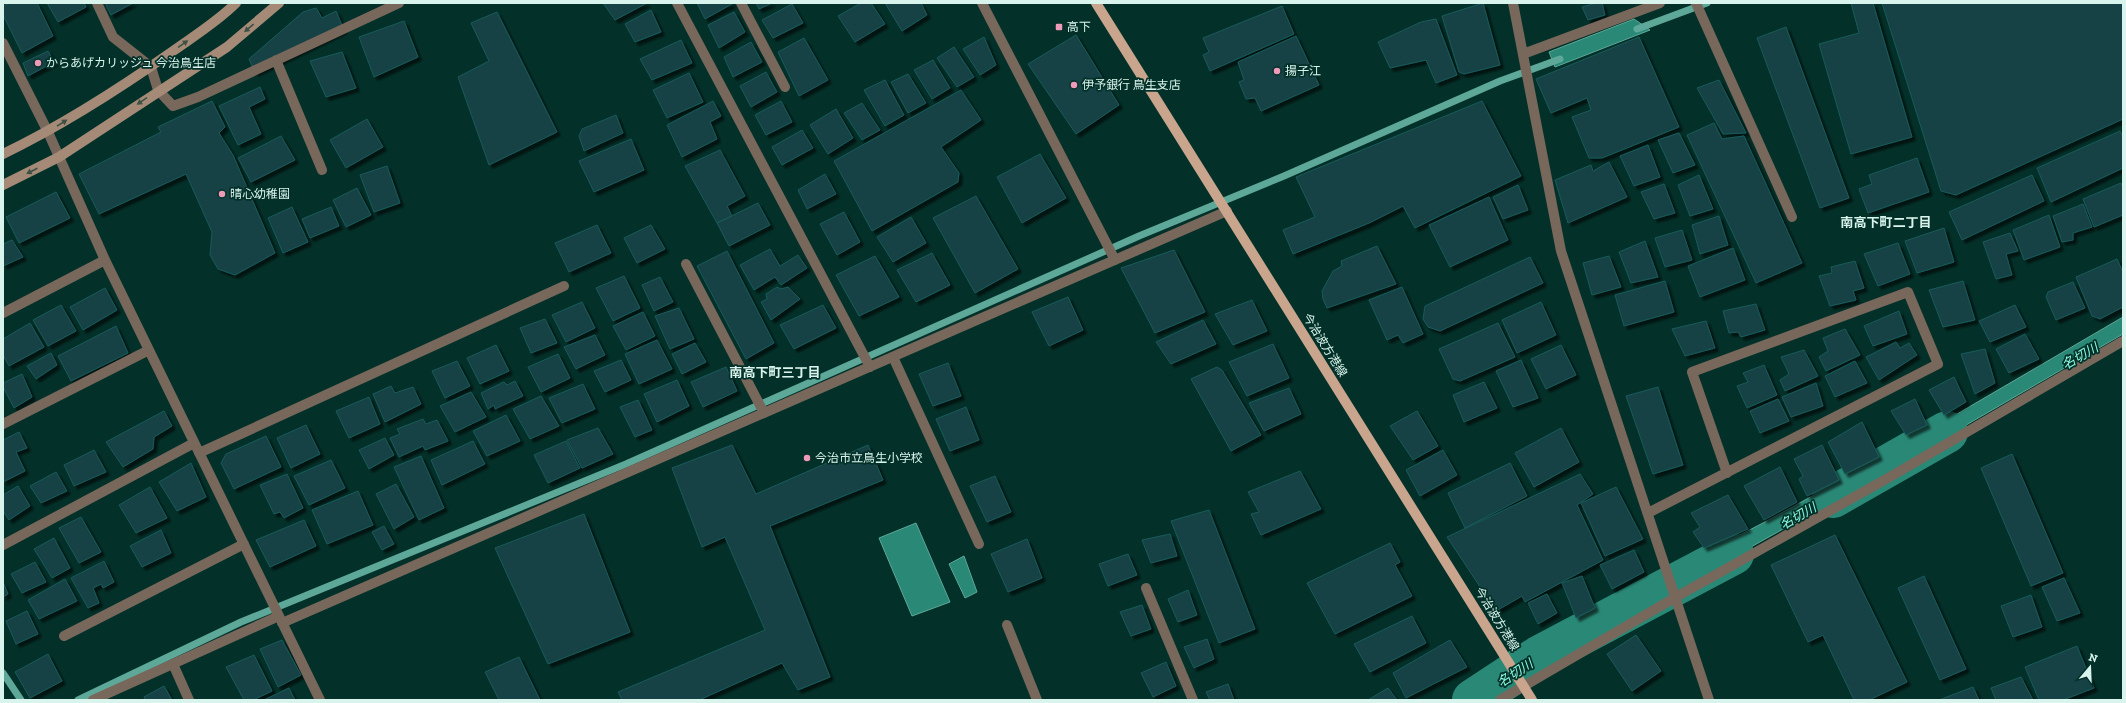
<svg xmlns="http://www.w3.org/2000/svg" width="2126" height="703" font-family="'Zilla Slab','Noto Sans JP',serif">
<defs>
<filter id="shadow"><feDropShadow dx="3.5" dy="3.5" stdDeviation="1" flood-color="#0009"/></filter>
</defs>
<rect width="100%" height="100%" fill="#033129"/>
<path fill="#298876" stroke="#5ea899" d="M1634,19l16,11 -95,37 -6,-15z
M2123,317v17l-224,130 -7,-12z
M1878,460l7,12 -202,113 -9,-16 89,-46z
M916,523l34,79 -38,14 -33,-78z
M964,556l13,36 -12,6 -16,-34z
M1651,584l7,14 -133,75 -7,-14z
M1486,681l9,14 -7,5h-35z"/>
<g fill="none" stroke-linecap="round" stroke-linejoin="round">
<path stroke="#5ea899" stroke-width="7" d="M1637,29l70,-26
M3,673l18,27
M78,700l163,-78 385,-158 513,-228 145,-60 216,-95 60,-22"/>
<path stroke="#298876" stroke-width="42" d="M1833,497l114,-65
M1473,700l67,-44 193,-102"/>
</g>
<path fill="#144344" stroke="#1a5a5b" filter="url(#shadow)" d="M10,3h27l16,33 -31,17 -19,-38v-9z
M47,3h37l2,4 -28,15z
M105,3h28l-22,12z
M603,3h44l-32,17z
M697,3h35v1l-27,15z
M756,3h16l-13,6z
M861,3h10l14,21 -30,18 -17,-26z
M885,3h36l6,12 -25,16z
M1483,3l17,62 -36,9 -5,-2 -17,-56z
M1596,3h6l3,12 -17,5 -6,-13z
M1851,3h22l39,134 -61,17 -32,-110 40,-11z
M1882,3h241v116l-167,76 -15,-4z
M792,4l11,19 -30,15 -11,-18z
M1282,6l12,28 -84,37 -7,-16 6,-3 -6,-14z
M316,8l6,10 14,-7 8,19 -89,43 -6,-14 54,-47z
M651,10l10,22 -26,10 -10,-18z
M497,12l60,120 -68,33 -31,-88 31,-16 -18,-38z
M734,12l11,20 -26,16 -11,-23z
M1436,19l21,56 -21,8 -10,-23 -36,8 -12,-26 43,-20z
M404,21l14,36 -44,20 -15,-40z
M1786,27l63,171 -29,10 -63,-170z
M1076,35l43,70 -43,29 -48,-70z
M1296,36l23,49 -58,26 -6,-13 -9,1 -7,-17 5,-2 -6,-18z
M984,37l12,28 -16,10 -17,-26z
M1639,37l40,90 -77,31h-13l-17,-41 19,-7 -4,-12 -36,15 -15,-34z
M804,38l24,42 -29,16 -21,-44z
M681,40l11,23 -40,17 -12,-21z
M751,42l11,20 -29,15 -9,-20z
M954,47l20,30 -17,10 -20,-29z
M48,51l6,11 -26,14 -5,-13z
M342,52l14,36 -30,9 -16,-36z
M933,60l17,28 -18,11 -18,-29z
M766,72l11,20 -26,15 -11,-21z
M689,73l14,29 -36,16 -14,-28z
M908,74l18,29 -18,10 -17,-31z
M885,80l19,35 -19,11 -21,-36z
M1719,80l27,53 -23,1 -26,-46z
M260,87l5,12 -16,8 12,27 -23,11 -19,-39z
M961,90l20,30 -40,27 18,26 -1,9 -86,49 -38,-70z
M212,101l13,26 -6,6 14,22 42,98 -40,22 -17,-6 -8,-14 2,-23 -26,-58 -87,40 -20,-40 82,-42 -3,-5z
M713,101l8,15 -11,6 7,17 -35,18 -15,-32z
M781,101l11,21 -26,13 -11,-20z
M1482,101l39,75 -106,52 -12,-22 -34,17 -76,31 -10,-24 32,-13 -19,-40z
M862,103l18,27 -18,10 -18,-27z
M836,109l17,29 -25,16 -18,-29z
M616,115l7,18 -39,18 -5,-15 3,-7z
M367,119l16,28 -37,21 -16,-28z
M1714,123l8,16 22,-3 58,127 -46,20 -69,-148z
M802,130l11,18 -31,17 -10,-18z
M2120,131l3,6v31l-72,34 -14,-34z
M1679,133l16,32 -22,8 -15,-33z
M281,136l14,24 -44,22 -13,-24z
M631,139l13,31 -50,22 -15,-31z
M1648,145l12,32 -26,9 -14,-30z
M720,150l25,46 -18,10 5,10 -15,7 -32,-57z
M1040,154l26,44 -44,25 -25,-46z
M1917,158l12,34 -61,21 -9,-24 13,-5 -3,-9z
M1609,162l18,35 -59,26 -13,-43 36,-15 2,6z
M387,166l13,37 -26,9 -14,-37z
M825,174l11,20 -29,15 -9,-19z
M1699,175l14,34 -23,7 -12,-31z
M2032,175l12,26 -82,39 -13,-28z
M2121,183l2,6v26l-29,12 -11,-28z
M1664,184l11,29 -21,6 -13,-27z
M1518,185l10,25 -25,9 -10,-22z
M357,188l14,27 -25,12 -13,-27z
M56,192l14,26 -51,25 -13,-26z
M976,196l42,73 -43,24 -42,-75z
M1489,197l19,43 -58,27 -21,-42z
M758,203l12,22 -41,21 -12,-23z
M2083,204l9,23 -19,6v7l-11,2 -9,-26z
M292,207l16,35 -25,11 -15,-35z
M331,207l8,19 -29,12 -8,-19z
M844,212l16,30 -23,13 -17,-31z
M2049,215l11,32 -36,13 -11,-30z
M1719,216l9,29 -28,9 -8,-29z
M911,217l15,26 -33,19 -16,-25z
M597,225l14,28 -42,19 -14,-29z
M651,225l14,24 -28,14 -13,-25z
M1944,228l10,34 -37,11 -12,-32z
M1682,230l10,30 -27,7 -10,-29z
M2010,233l8,18 -12,3 6,21 -16,4 -13,-37z
M12,240l11,17 -20,9v-22z
M1645,241l13,36 -27,6 -12,-31z
M1898,243l12,31 -32,12 -14,-32z
M1377,246l19,38 -69,24 -4,-9 -1,-8 11,-20 9,-5 -1,-5z
M1733,248l12,32 -45,17 -12,-31z
M770,249l10,17 18,-11 9,13 -26,17 -6,-8 -21,13 -14,-25z
M1174,250l31,62 -50,21 -34,-65z
M727,251l47,92 -28,16 -49,-93z
M932,253l18,32 -34,17 -19,-32z
M875,256l24,41 -40,19 -23,-41z
M1609,256l12,31 -29,8 -9,-32z
M1530,257l13,26 -103,48 -12,-4 -5,-8 2,-13z
M2117,259l6,13v35l-23,12 -8,-3 -16,-39z
M1855,261l9,27 -11,3 3,9 -26,6 -11,-30 13,-3 -1,-6z
M624,276l16,32 -27,13 -17,-33z
M660,277l13,25 -19,9 -12,-26z
M1665,281l9,31 -50,14 -9,-31z
M1963,281l12,39 -32,7 -14,-37z
M2073,282l12,26 -29,12 -10,-23 2,-5z
M777,287l4,2 7,-2 12,12 -29,21 -10,-18 6,-3 -1,-5z
M1402,287l21,47 -20,9 -5,-8 -11,5 -18,-40z
M105,288l12,22 -34,20 -13,-23z
M1068,297l15,33 -34,16 -17,-34z
M1252,300l15,31 -34,14 -18,-31z
M582,302l13,26 -29,14 -14,-27z
M1541,302l15,33 -39,18 -15,-33z
M1756,304l9,26 -24,7 -3,-5 -9,1 -6,-22z
M61,305l15,26 -28,15 -15,-26z
M823,305l13,23 -42,21 -14,-24z
M2015,305l11,22 -36,15 -11,-21z
M679,308l15,31 -24,10 -15,-33z
M1899,311l8,23 -34,12 -9,-20z
M643,312l12,24 -29,14 -13,-24z
M545,319l12,24 -26,10 -11,-25z
M1203,320l13,24 -45,20 -15,-22z
M1706,321l9,27 -30,8 -13,-27z
M30,323l14,24 -35,19 -6,-11v-16z
M1498,323l17,34 -55,24 -7,-2 -14,-30z
M116,326l12,27 -57,28 -13,-25z
M1845,329l15,26 -34,16 -7,-14 9,-6 -5,-13z
M2025,334l14,25 -30,14 -13,-24z
M595,335l10,20 -29,14 -12,-22z
M657,340l15,29 -33,15 -14,-30z
M1896,342l4,6 9,-5 8,12 -38,25 -13,-23z
M695,343l11,19 -24,12 -10,-20z
M1273,344l16,34 -42,18 -18,-34z
M496,345l13,26 -29,13 -13,-26z
M1561,345l15,30 -30,14 -15,-30z
M1985,349l10,34 -20,11 -14,-40z
M1804,350l14,26 -33,15 -5,-11 9,-6 -8,-17z
M51,353l6,12 -21,14 -9,-13z
M558,354l12,24 -29,14 -13,-25z
M621,360l10,20 -26,12 -11,-21z
M1521,360l17,38 -25,9 -17,-36z
M457,361l13,25 -25,12 -13,-27z
M1855,361l12,22 -32,14 -10,-21z
M948,363l13,33 -28,10 -14,-32z
M1764,365l13,30 -30,13 -10,-22 11,-4 -5,-9z
M726,367l11,24 -34,16 -12,-25z
M1217,367l5,3 39,65 -30,16 -40,-72z
M22,374l10,23 -18,11 -11,-21v-4z
M1954,377l12,25 -22,13 -15,-25z
M677,380l12,26 -32,16 -13,-28z
M515,381l8,15 -28,13 -1,-4 -6,4 -7,-16 23,-11 3,3z
M1484,382l13,26 -33,14 -11,-27z
M1816,383l7,23 -32,11 -9,-20z
M583,384l12,25 -33,14 -13,-25z
M391,386l4,7 18,-6 8,17 -36,18 -12,-28z
M1658,387l25,78 -30,9 -27,-78z
M1289,388l12,26 -37,17 -15,-28z
M471,392l15,25 -31,15 -15,-26z
M541,396l18,30 -29,13 -17,-30z
M369,397l11,27 -31,14 -13,-27z
M1778,399l11,22 -29,12 -10,-22z
M1915,399l12,26 -21,10 -15,-24z
M638,400l14,30 -17,7 -15,-30z
M966,407l13,33 -29,11 -14,-32z
M164,411l8,15 -18,11 -1,12 -30,18 -17,-25z
M1417,411l21,35 -25,14 -23,-34z
M506,415l14,26 -33,15 -14,-25z
M423,419l3,5 11,-4 11,21 -23,9 -2,-4 -24,11 -9,-19 10,-4 -3,-5z
M1862,422l17,35 -34,17 -17,-32z
M306,425l14,29 -29,14 -14,-30z
M598,428l15,26 -31,14 -15,-28z
M1561,428l18,34 -45,25 -19,-34z
M19,432l8,16 -11,4 9,19 -22,11v-42z
M266,436l15,31 -47,22 -13,-26 5,-9z
M385,438l9,17 -25,14 -10,-19z
M473,441l12,23 -43,21 -11,-25z
M566,441l14,27 -32,15 -14,-28z
M732,445l24,49 112,-49 15,35 -113,46 60,151 -32,13 -16,-27 -83,37h-77l-4,-8 147,-62 -40,-93 -23,10 -30,-79z
M1822,445l17,35 -32,16 -8,-17 4,-3 -9,-17z
M94,450l12,22 -32,14 -10,-21z
M1443,450l14,25 -37,21 -14,-26z
M2012,454l51,119 -32,13 -50,-118z
M421,456l23,52 -25,12 -25,-53z
M331,460l14,28 -36,17 -15,-29z
M191,463l15,34 -29,14 -18,-29z
M1510,463l17,33 -62,32 -17,-35z
M1780,467l17,35 -33,18 -20,-34z
M1300,471l21,38 -60,26 -10,-21 8,-2 -11,-20z
M56,472l11,19 -26,12 -11,-17z
M287,474l16,34 -19,10 -4,-6 -6,2 -14,-29z
M1580,474l13,20 -16,11 26,55 -78,42 -3,-6 -26,15 -49,-74z
M995,476l16,36 -24,10 -17,-36z
M396,484l18,33 -20,12 -18,-35z
M18,486l12,20 -21,14 -6,-9v-16z
M150,487l17,31 -31,15 -17,-28z
M1616,487l27,52 -38,17 -24,-53z
M358,491l15,34 -46,19 -15,-34z
M1728,495l20,34 -44,19 -11,-16 7,-5 -9,-14z
M1209,510l46,119 -36,14 -48,-122z
M584,514l46,118 -82,32 -53,-116z
M81,517l20,35 -22,11 -20,-35z
M304,520l12,26 -46,21 -14,-27z
M384,526l10,18 -12,6 -10,-18z
M161,530l10,23 -29,14 -12,-21z
M1170,534l7,22 -26,7 -9,-23z
M1835,535l72,147 -38,18h-15l-31,-65 -15,7 -37,-77z
M54,538l16,30 -18,10 -18,-29z
M1027,539l15,39 -34,14 -17,-38z
M1390,543l10,19 -5,3 17,31 -77,38 -28,-51z
M1634,550l10,22 -32,17 -12,-24z
M1128,554l9,21 -29,11 -9,-22z
M104,561l10,21 -11,6 -2,-4 -8,4 6,15 -11,5 -17,-30z
M35,562l11,20 -24,11 -11,-19z
M1582,576l13,32 -19,10 -14,-35z
M1924,576l42,93 -26,11 -42,-92z
M2064,578l16,35 -23,8 -15,-34z
M65,579l12,22 -38,18 -11,-19z
M3,582l5,12 -5,3z
M1188,590l9,25 -19,7 -10,-23z
M1547,594l10,19 -19,11 -10,-21z
M2031,595l11,32 -29,10 -12,-31z
M1142,605l9,24 -20,7 -11,-24z
M27,611l11,23 -22,10 -10,-23z
M1412,616l14,27 -56,29 -16,-28z
M1636,635l25,36 -29,20 -25,-37z
M1207,639l7,20 -20,9 -10,-21z
M282,640l19,35 -23,12 -18,-38z
M1450,640l17,27 -61,31 -13,-25z
M2077,646l17,42 -31,12h-24l-14,-33z
M48,654l14,27 -32,17 -15,-26z
M254,655l18,36 -19,9h-9l-18,-33z
M519,657l21,43h-41l-14,-28z
M1166,662l10,24 -23,11 -12,-24z
M2021,677l12,23h-37l-5,-12z
M1228,684l6,16h-24l-4,-8z
M164,686l8,14h-27l-1,-3z
M1973,687l6,13h-40z
M289,688l6,12h-31z
M1388,688l9,12h-29z"/>
<g fill="none" stroke-linecap="round" stroke-linejoin="round">
<path stroke="#78675b" stroke-width="10" d="M97,3l16,34 38,30 7,23 15,16 25,-9 201,-94
M677,3l193,364
M741,3l44,84
M982,3l133,257
M1513,3l48,248 148,449
M1696,3l96,214
M3,43l45,89 57,128 215,440
M1523,54l137,-51
M276,60l46,110
M686,264l78,149
M3,313l102,-53
M893,357l86,187
M3,424l146,-74
M199,453l365,-167
M1648,513l290,-149 -30,-72 -216,80 35,101
M3,545l191,-102
M1146,588l47,112
M282,623l945,-412
M1007,625l30,75
M64,636l180,-92
M173,664l16,36
M93,700l186,-84
M1500,700l176,-103 212,-119 235,-137"/>
<path stroke="#a58a77" stroke-width="10" d="M3,154c60,-29 116,-65 170,-103 21,-15 44,-29 63,-48
M3,185l56,-28 168,-110 52,-44"/>
<path stroke="#c8a58c" stroke-width="10" d="M1096,3l436,697"/>
</g>
<defs><path id="oneway-solid" d="M-6-.8H1V-3.2L6.5 0L1 3.2V.8H-6Z"/></defs>
<g fill="#3c5044">
<use href="#oneway-solid" transform="translate(249 28) rotate(140)"/>
<use href="#oneway-solid" transform="translate(183 44) rotate(-35)"/>
<use href="#oneway-solid" transform="translate(142 101) rotate(146)"/>
<use href="#oneway-solid" transform="translate(62 123) rotate(-32)"/>
<use href="#oneway-solid" transform="translate(32 171) rotate(153)"/>
</g>
<g fill="#ef9ab8" stroke="#033129" stroke-width="1.5">
<rect x="1055" y="23" width="8" height="8" rx="2"/>
<circle cx="38" cy="63" r="4"/>
<circle cx="1277" cy="71" r="4"/>
<circle cx="1074" cy="85" r="4"/>
<circle cx="222" cy="194" r="4"/>
<circle cx="807" cy="458" r="4"/>
</g>
<g text-anchor="middle" dominant-baseline="central" stroke-width="3.5" stroke-linejoin="round" paint-order="stroke">
<g font-size="12" fill="#d8f4ec" stroke="#033129" text-anchor="start">
<text x="1067" y="27">高下</text>
<text x="46" y="63">からあげカリッジュ 今治鳥生店</text>
<text x="1285" y="71">揚子江</text>
<text x="1082" y="85">伊予銀行 鳥生支店</text>
<text x="230" y="194">晴心幼稚園</text>
<text x="815" y="458">今治市立鳥生小学校</text>
</g>
<g font-size="12" fill="#d8f4ec" stroke="#033129">
<text transform="translate(1325 345) rotate(58)">今治波方港線</text>
<text transform="translate(1497 619) rotate(58)">今治波方港線</text>
</g>
<g font-size="13" font-weight="bold" fill="#d8f4ec" stroke="#033129">
<text x="1886" y="222">南高下町二丁目</text>
<text x="775" y="372">南高下町三丁目</text>
</g>
<g font-size="13" font-style="italic" fill="#8bfbe1" stroke="#033129">
<text transform="translate(2080 356) rotate(-30)">名切川</text>
<text transform="translate(1798 516) rotate(-30)">名切川</text>
<text transform="translate(1515 673) rotate(-33)">名切川</text>
</g>
</g>
<rect width="2126" height="703" fill="none" stroke="#d8f4ec" stroke-width="8"/>
<g transform="translate(2090 667) rotate(19)" stroke="#033129" stroke-width="3" paint-order="stroke">
<path d="M0-3L7 15L0 10L-7 15Z" fill="#d8f4ec"/>
<text y="-6" font-size="11" font-weight="bold" text-anchor="middle" fill="#d8f4ec">N</text>
</g>
</svg>
